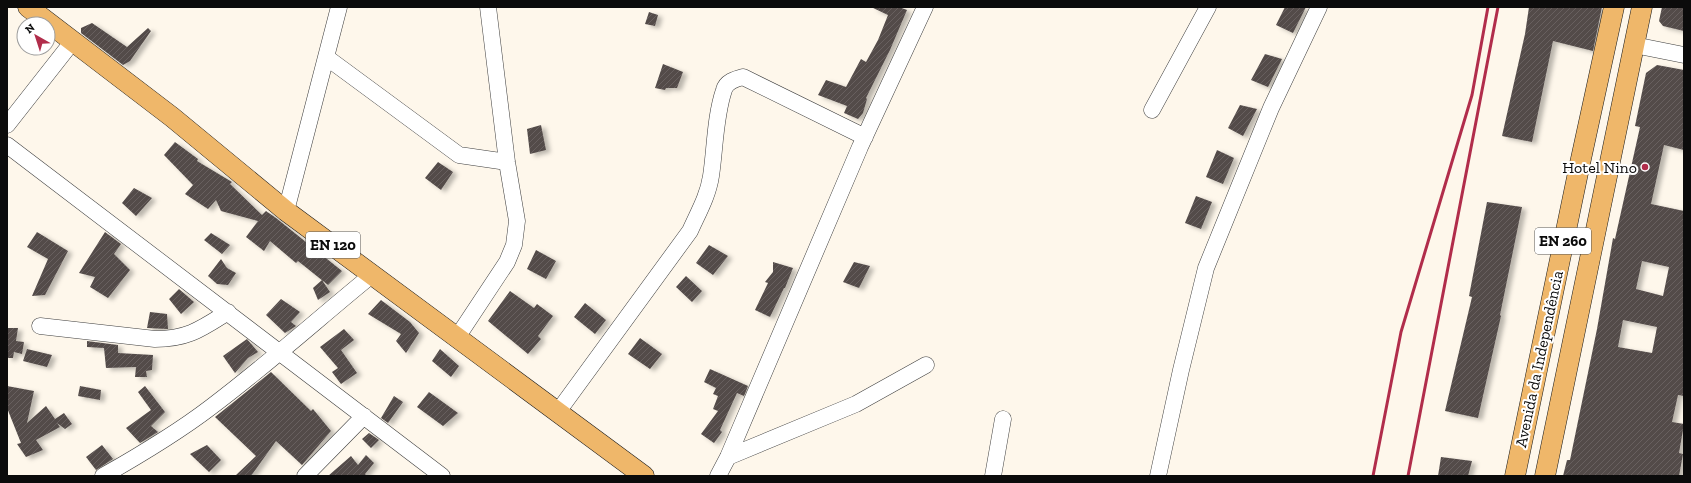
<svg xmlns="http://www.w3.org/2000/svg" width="1691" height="483" font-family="'Zilla Slab',serif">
<defs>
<pattern id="building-hatch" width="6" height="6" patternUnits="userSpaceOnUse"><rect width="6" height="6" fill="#534b49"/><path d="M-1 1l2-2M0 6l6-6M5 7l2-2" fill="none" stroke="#67605f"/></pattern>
<filter id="shadow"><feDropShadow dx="4.5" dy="2.5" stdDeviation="2" flood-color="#0004"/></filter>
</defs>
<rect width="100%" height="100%" fill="#fef7eb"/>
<path fill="url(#building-hatch)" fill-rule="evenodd" filter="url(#shadow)" d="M871,7h28l8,3 -17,40 -24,48 1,1 -4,14 -5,6 -14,-6 3,-7 -29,-11 8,-15 20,7 15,-28 5,3 12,-22 10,-25z
M1285,7h21l-13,26 -17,-8z
M1529,7h73l-9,44 -40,-10 -21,101 -30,-6 23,-102z
M1662,7h22v24l-21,-5 -4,-5z
M649,12l9,3 -3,11 -10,-2z
M92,23l35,24 21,-19 3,3 -21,30 -7,4 -42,-32v-5z
M1265,54l17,5 -14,28 -17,-7z
M663,64l20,8 -6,16h-11l-1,2 -10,-2z
M1657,65l27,5v80l-20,-5 -13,59 33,7v185l-6,-1 -6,27 12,2 -5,29 4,1 -4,22h-116l4,-16h3l27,-131 16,-91 2,1 25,-112 -5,-1 11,-53zM1642,261l27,6 -6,29 -27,-7zM1623,320l34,7 -5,26 -34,-6z
M1240,105l17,4 -14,27 -15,-8z
M541,125l5,25 -16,4 -3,-25z
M175,142l23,17 -1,2 35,21 -2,2 32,31 4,-4 10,7 66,53 -14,14 -30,-24 -2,2 -26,-22 -6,10 -18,-14 12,-16 -37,-10 -5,-11 -8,9 -23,-15 8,-9 -29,-30z
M1217,150l17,8 -11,26 -17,-7z
M438,162l15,10 -12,18 -16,-12z
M134,188l18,10 -16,18 -14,-13z
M1196,196l16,6 -11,27 -16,-6z
M1487,202l35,5 -22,108 1,1 -23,102 -33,-7 27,-114 -3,-1z
M37,232l31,19 -23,44 -13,1 16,-37 -21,-12z
M105,232l16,12 -7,10 16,16 -22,28 -18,-11 5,-10 -16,-4z
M211,233l19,12 -8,9 -18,-14z
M709,245l19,11 -15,19 -17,-12z
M536,250l20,11 -10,18 -19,-10z
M221,259l6,9 9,5 -8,12 -11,-1 -9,-8z
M773,262l20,6 -8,20h-1l-14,29 -15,-7 13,-27 -3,-1 8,-10z
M854,262l16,4 -11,22 -16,-6z
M686,276l16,15 -10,11 -16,-15z
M322,280l8,12 -12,8 -5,-12z
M179,289l15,13 -13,12 -12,-15z
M510,291l24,17 3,-4 16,12 -15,20 3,3 -13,15 -40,-33z
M281,299l19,13 -9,10 5,4 -11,7 -19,-18z
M381,300l29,22 9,11 -13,20 -10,-12 5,-7 -33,-20z
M585,303l21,17 -11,14 -21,-17z
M150,312l17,2 1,15 -21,-1z
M7,328h11l-2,13 8,1 -2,12 -8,-2 -1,6h-6z
M344,329l10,11 -13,10 16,23 -16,11 -9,-12 6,-4 -18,-21z
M640,338l22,16 -12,15 -22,-15z
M247,339l11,13 -10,6 -13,15 -12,-17z
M87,341l31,4v8l35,2 -1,15 -6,1 1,6h-12l1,-10 -30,1 -2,-20 -17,-1z
M27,349l25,6 -5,12 -24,-6z
M440,349l19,17 -8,11 -19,-16z
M710,369l38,17 -4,10 -7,-3 -17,37 2,2 -8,11 -13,-9 17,-23 -5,-2 5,-13 -5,-2 3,-6 -12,-6z
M271,372l40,39 2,-2 18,22 -29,34 -26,-24 -25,35h-16l21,-20 -41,-39z
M7,386l27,5 -7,32 19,-17 9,13 9,-6 8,11 -7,5 -8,-6 3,4 -24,13 7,10 -17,7 -9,-13 4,-1 -14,-35z
M80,386l21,4 -1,10 -22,-4z
M145,386l20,26 -14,14 7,6 -18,11 -14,-15 25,-18 -13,-18z
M429,392l29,21 -15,13 -26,-19z
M394,396l9,6 -15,21 -7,-5z
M369,433l10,7 -8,8 -9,-9z
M102,445l11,14 -17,11 -10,-13z
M207,445l14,15 -12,12 -19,-18z
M366,455l8,8 -9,11 2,2h-39l23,-20 7,9z
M1441,457l31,4 -4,15h-30z"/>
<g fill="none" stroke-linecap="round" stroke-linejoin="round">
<g stroke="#3e3e3e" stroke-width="17">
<path id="minor" d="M1634,45l50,10
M326,57l133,98 48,7
M1152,110l56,-103
M7,125l66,-84
M7,145l435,331
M286,211l53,-204
M40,326l115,13c33,0 46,-10 73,-27
M458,336l49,-74 7,-17 3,-24 -10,-59 -19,-155
M557,413l133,-182c8,-18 18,-35 21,-55 4,-26 4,-60 13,-86 2,-8 11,-11 19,-13l122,60
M728,457l128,-53 70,-39
M103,476c37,-21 74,-43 108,-69 56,-42 108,-89 162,-133
M305,476l59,-60
M718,476l10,-19 132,-310 65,-140
M993,476l10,-57
M1158,476l23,-106 25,-102 65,-160 48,-101"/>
</g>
<g stroke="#1c1c1c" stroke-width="21">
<path id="major" d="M28,7l144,110 114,94 358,265
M1515,476l64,-308 35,-161
M1545,476l97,-469"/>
</g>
<use href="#minor" stroke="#fff" stroke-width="16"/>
<use href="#major" stroke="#efb76a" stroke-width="20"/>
<path stroke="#b12d4b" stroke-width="3" d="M1373,476l28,-144 71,-237 16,-88
M1408,476l90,-469"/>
</g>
<circle fill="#b12d4b" stroke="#fff" stroke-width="1.5" cx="1645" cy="167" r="4"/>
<g text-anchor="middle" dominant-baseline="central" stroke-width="4" stroke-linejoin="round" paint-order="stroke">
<g fill="#fff" stroke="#545454" stroke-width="1">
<rect x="1535" y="228" width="56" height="26" rx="3"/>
<rect x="306" y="232" width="54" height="26" rx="3"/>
</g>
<g font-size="15" font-weight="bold" fill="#0b0b0b">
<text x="1563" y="241">EN 260</text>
<text x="333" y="245">EN 120</text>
</g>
<g font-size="16" fill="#0b0b0b" stroke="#fff" text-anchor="end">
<text x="1637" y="167">Hotel Nino</text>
</g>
<g font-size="16" fill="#0b0b0b" stroke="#fff">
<text transform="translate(1539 359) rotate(-78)">Avenida da Independência</text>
</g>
</g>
<rect width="1691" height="483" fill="none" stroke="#0b0b0b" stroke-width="16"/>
<g transform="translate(36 36) rotate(321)"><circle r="19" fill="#ffffff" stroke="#9d9d9d"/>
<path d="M0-3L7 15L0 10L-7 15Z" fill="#b12d4b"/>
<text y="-6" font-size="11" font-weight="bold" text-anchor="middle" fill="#0b0b0b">N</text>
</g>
</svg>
